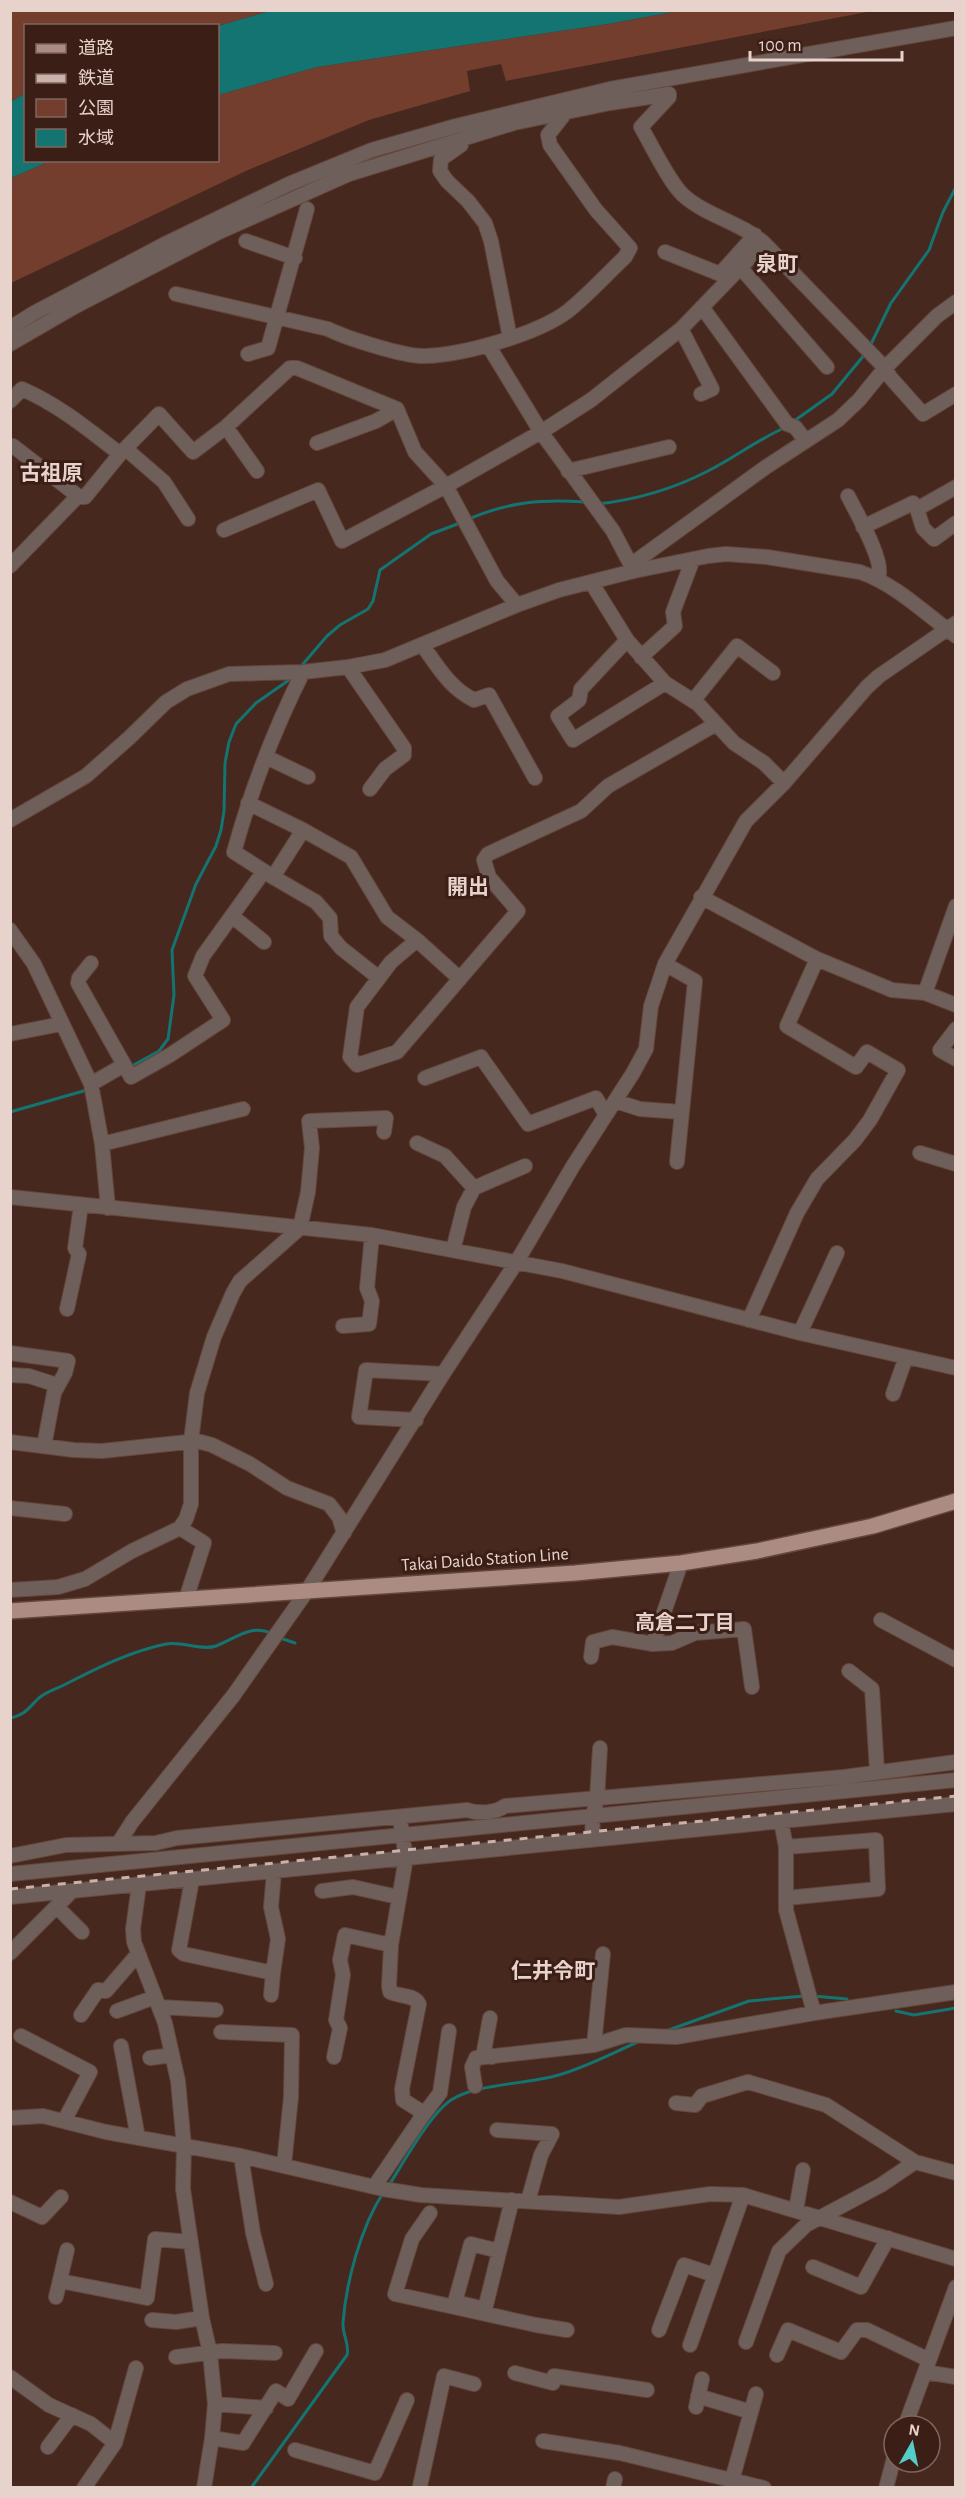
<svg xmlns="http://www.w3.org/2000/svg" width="966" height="2498" font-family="'Alegreya Sans','Noto Sans JP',sans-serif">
<rect width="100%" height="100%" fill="#46281e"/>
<path fill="#733e2d" d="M11,11l3,-1 256,1 -52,15h-192l-1,67 -14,9z
M678,11h194l-366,70 -5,-17 -34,7 3,20 -101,29 -121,50 -237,113v-105l39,-17 168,-1v-65l99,-28 291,-43z"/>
<path fill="#147471" d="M270,11v-1l408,1 -70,13 -291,43 -99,28v-69z
M25,93l1,67 24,1 -39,17v-76z"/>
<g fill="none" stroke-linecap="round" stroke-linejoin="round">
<path stroke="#147471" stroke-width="3" d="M870,346l21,-43 38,-53 14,-38 13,-25
M794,421l38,-27 33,-40
M597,504c39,-4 76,-15 111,-33 26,-13 49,-31 76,-43
M469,519c39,-17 73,-20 116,-17
M303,664l24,-28 13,-11 28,-16 5,-8 7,-31 51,-36 29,-11
M130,1067l29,-16 9,-12 6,-44 -2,-45 24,-66 20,-38 5,-16 3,-19 1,-48 4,-21 7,-18 20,-21 33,-23
M10,1112l77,-22
M280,1638l15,5
M10,1718c16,-3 19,-11 29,-20 7,-6 17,-9 25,-13 31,-16 67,-34 102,-41 16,-3 36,7 50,2 19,-7 34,-22 55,-13
M813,1996l34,3
M896,2011l18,4 42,-7
M666,2031l83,-30 55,-5
M389,2185c15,-23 41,-71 62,-85 24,-16 75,-16 104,-24 30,-8 57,-23 85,-35
M251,2488l96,-133c3,-11 -5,-21 -4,-32 3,-41 18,-96 40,-130"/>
<g stroke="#63473d" stroke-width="16">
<path id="minor" d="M463,139l-2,6 -20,14 -1,12 7,10 21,20 17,22 6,18 19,97
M246,241l49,17
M665,252l55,22 35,-39
M740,267l87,100
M176,294l152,35c18,9 77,28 97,27 38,-1 113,-22 143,-45 20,-16 38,-36 57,-54l5,-9 -34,-38 -46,-65 -2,-10 18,-23
M702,307l85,117 8,3 11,14
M10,328l24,-15 131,-69 124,-60 83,-34 84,-24 154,-37 346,-61
M681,329l31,60 -11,5
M10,344l64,-37 145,-75 130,-58 165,-51 96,-20 59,-9v3l-28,30c10,17 28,55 42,68 23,21 57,27 81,48l121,125 5,9 33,37 33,-20
M488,345l53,87 72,99 21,40
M248,354l20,-6 39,-139
M10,401l12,-12c37,16 67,41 98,65
M226,427l31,44
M317,443l59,-22 21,-12
M13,446l65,50 7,1 35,-43 39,-40 34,38 33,-25 64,-59h7l100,41 18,43 31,34 51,95 20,24
M126,449l38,33 24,37
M568,471l101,-24
M848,496c8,16 38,67 30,82
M917,509l6,19 11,11 22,-16
M863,527l50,-24 4,6 39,-22
M224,530l94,-40 24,51 104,-55 95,-54 50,-32 90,-71 83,-86
M632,564l134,-97 72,-47 21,-20 26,-32 52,-52 19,-14
M10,566l68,-70
M591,582l36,58 38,43 33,21 36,39 30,20 20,20
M627,640l-46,49 -2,11 -21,16 15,24 92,-57
M423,646c15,21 27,42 51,54l15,-5 46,83
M641,657l34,-31 -2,-14 20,-53
M348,667l56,81v7l-19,14 -15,20
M693,701l44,-55 36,27
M266,757l42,20
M248,803l55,27 -30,47 -39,-25c17,-62 40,-122 69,-180
M10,820l76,-44 43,-38 37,-36 21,-13 42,-15 74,-2 45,-5 37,-7 132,-55 42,-15 75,-19 74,-15 18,-2 41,3 93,15c37,13 64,41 96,64
M303,830l48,27 36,60 30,23
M273,877l43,25 14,16 1,18 10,12 38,30
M701,897l116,62 75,31 33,3 31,12
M232,916l32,26
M10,930l24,34 57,120 11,60 6,64
M91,963l-12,15 -1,5 53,94 39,-22 53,-35 -28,-44 8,-20 61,-85
M665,964l30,17 -18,181
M460,979l-43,-39 -26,22 -34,45 -7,50 7,8 40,-13 121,-141 -29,-34 -5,-17 4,-6 93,-43 27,-25 108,-62
M925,993l31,-87
M956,1029l-16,21 16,9
M10,1034l51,-10
M425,1078l56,-21 47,67 68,-26 10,17
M91,1084l33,-19
M615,1101l25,8 41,3
M417,1143l28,13 29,32
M102,1144l141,-35
M920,1153l36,11
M10,1197l362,38 190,36 238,62 156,35
M453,1250l11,-43 10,-19 51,-22
M67,1309l12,-55 -4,-6 6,-43
M749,1320l48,-107 20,-34 38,-39 15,-20 28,-50 -31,-18 -11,15 -69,-41 30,-67
M343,1326l26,-2 3,-23 -5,-13 5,-53
M800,1333l37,-80
M10,1353l58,8 -3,12 -11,20 -10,53
M11,1375l18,1 28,9
M893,1394l13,-37
M416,1420l-57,-3 7,-47 77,4
M10,1442l64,8 28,1 95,-10 15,4 38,19 37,24 42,16 10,13 5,16
M10,1508l55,6
M180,1528l24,15 -18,56
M10,1590l48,-3 27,-8 47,-28 48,-23 6,-9 5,-15v-63l6,-48 17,-56 19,-44 7,-12 60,-53 8,-36 4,-44 -3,-27 77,-3 -2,14
M881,1620l75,40
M653,1644l28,-81
M591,1657l2,-15 19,-5 41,7 19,-1 23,-10 49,-4 8,58
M849,1671l23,18 5,82
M781,1821l5,26v63l28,103
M592,1839l1,-24 4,-16 3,-51
M118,1844l14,-22 101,-126 74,-105 136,-217 73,-111 57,-97 60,-93 13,-24 5,-43 14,-42 81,-143 38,-38 83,-96 12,-11 77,-53
M10,1856l56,-11 90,-2 21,-5 290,-28c12,4 28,3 38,-4l339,-29 112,-15
M10,1874l946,-94
M192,1880l-13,70 5,4 89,19 5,-34 -7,-32 3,-35
M139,1885l-6,44 1,13 31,81 13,58 6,65 -1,43 19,129 8,35 5,51 -3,34 -8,50
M322,1891l31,-4 45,10
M10,1897l946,-93
M786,1898l92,-9 -2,-49 -90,7
M57,1907l25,25
M10,1953l62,-62
M271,1995l2,-22
M159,2007l57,3
M117,2011l38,-14
M81,2015l17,-25 8,1 31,-36
M490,2018l-6,33 8,6
M221,2032l71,3 -1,62 -7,68
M21,2036l69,36 -26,49
M594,2045l9,-91
M121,2046l17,92
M334,2057l6,-29 -4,-8 7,-45 -3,-15 5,-25 46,10
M150,2058l22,-3
M475,2086l-3,-19 4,-9 118,-13 32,-10 50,2 138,-24 142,-21
M676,2103l19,2 7,-9 46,-14 78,23 89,57 41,11
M10,2118l33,-2 63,16 135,24 142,33 38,6 198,12 91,-13 33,1 213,64
M421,2118l19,-25 9,-62
M497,2130l55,4 -11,21 -13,46
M241,2156l12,77 13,51
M374,2187l47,-69 -2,-8 -16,-10 -1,-11 17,-85c-5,-10 -20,-7 -29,-12l-1,-6 2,-41 15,-87 -5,-32
M10,2202l32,15 19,-20
M796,2210l7,-40
M430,2213l-18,26 -17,55 141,31 31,5
M499,2251l-28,-7 -16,58 30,7 27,-109
M813,2267l48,20 27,-49
M60,2281l87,17 8,-59 36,3
M56,2297l11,-47
M152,2320l24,2 26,-4
M659,2330l25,-65 30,10
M746,2342l33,-91 27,-26 75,-40 34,-23
M690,2345l53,-150
M777,2355l11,-25 53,22 16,-22h10l62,30
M176,2357l46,-6 53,2
M925,2372l31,5
M515,2373l38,10
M554,2376l93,14
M10,2377l39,28 42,19 24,19 21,-75
M698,2396l53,16 -19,68
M215,2404l51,4
M696,2407l6,-28
M751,2412l5,-18
M905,2426l51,-139
M212,2438l31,5 33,-52 12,8 28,-48
M543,2441l77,12 144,35
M48,2447l24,-32
M295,2450l80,23 32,-73
M420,2486l24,-110 30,8
M84,2488l31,-45
M613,2488l2,-9
M886,2488l8,-30"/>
</g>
<g stroke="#63473d" stroke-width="18">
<path id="major" d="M10,1611l565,-38 106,-10 76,-12 116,-25 83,-25"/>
</g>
<use href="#minor" stroke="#6f5f5a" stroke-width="14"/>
<use href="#major" stroke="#ac8c82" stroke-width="15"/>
<path stroke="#c9b2ac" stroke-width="3" stroke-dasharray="8 8" stroke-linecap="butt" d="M10,1889l946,-93"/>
</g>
<g text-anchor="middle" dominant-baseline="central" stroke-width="6" stroke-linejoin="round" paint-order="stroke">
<g font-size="18" fill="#e7d2cc" stroke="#3b1e15">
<text transform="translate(485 1560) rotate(-4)">Takai Daido Station Line</text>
</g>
<g font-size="20" font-weight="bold" fill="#e7d2cc" stroke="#3b1e15">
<text x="685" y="1623">高倉二丁目</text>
</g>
<g font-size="21" font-weight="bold" fill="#e7d2cc" stroke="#3b1e15">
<text x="777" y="264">泉町</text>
<text x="51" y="473">古祖原</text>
<text x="468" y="887">開出</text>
<text x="553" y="1971">仁井令町</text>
</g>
</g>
<rect width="966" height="2498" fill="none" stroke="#e7d2cc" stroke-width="24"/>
<rect x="24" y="24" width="195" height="138" fill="#3b1e15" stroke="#80665e" stroke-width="1.5"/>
<rect x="36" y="44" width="30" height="9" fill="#ac8c82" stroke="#80665e" stroke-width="1.5"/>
<text x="78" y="54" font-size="18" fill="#e7d2cc">道路</text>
<rect x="36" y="74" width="30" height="9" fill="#c9b2ac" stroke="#80665e" stroke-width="1.5"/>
<text x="78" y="84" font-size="18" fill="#e7d2cc">鉄道</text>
<rect x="36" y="99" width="30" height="18" fill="#733e2d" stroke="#80665e" stroke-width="1.5"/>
<text x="78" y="114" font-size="18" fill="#e7d2cc">公園</text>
<rect x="36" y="129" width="30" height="18" fill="#147471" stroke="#80665e" stroke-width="1.5"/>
<text x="78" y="144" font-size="18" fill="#e7d2cc">水域</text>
<g transform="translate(912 2444) rotate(9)"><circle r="28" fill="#3b1e15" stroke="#80665e" stroke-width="1.5"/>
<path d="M0-4.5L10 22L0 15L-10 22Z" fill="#54cdc8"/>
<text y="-9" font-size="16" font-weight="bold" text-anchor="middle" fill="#e7d2cc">N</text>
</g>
<path d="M750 51v9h152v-9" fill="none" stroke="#e7d2cc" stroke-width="3"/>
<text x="759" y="51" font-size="18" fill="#e7d2cc" stroke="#3b1e15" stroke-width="4.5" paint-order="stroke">100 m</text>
</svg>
